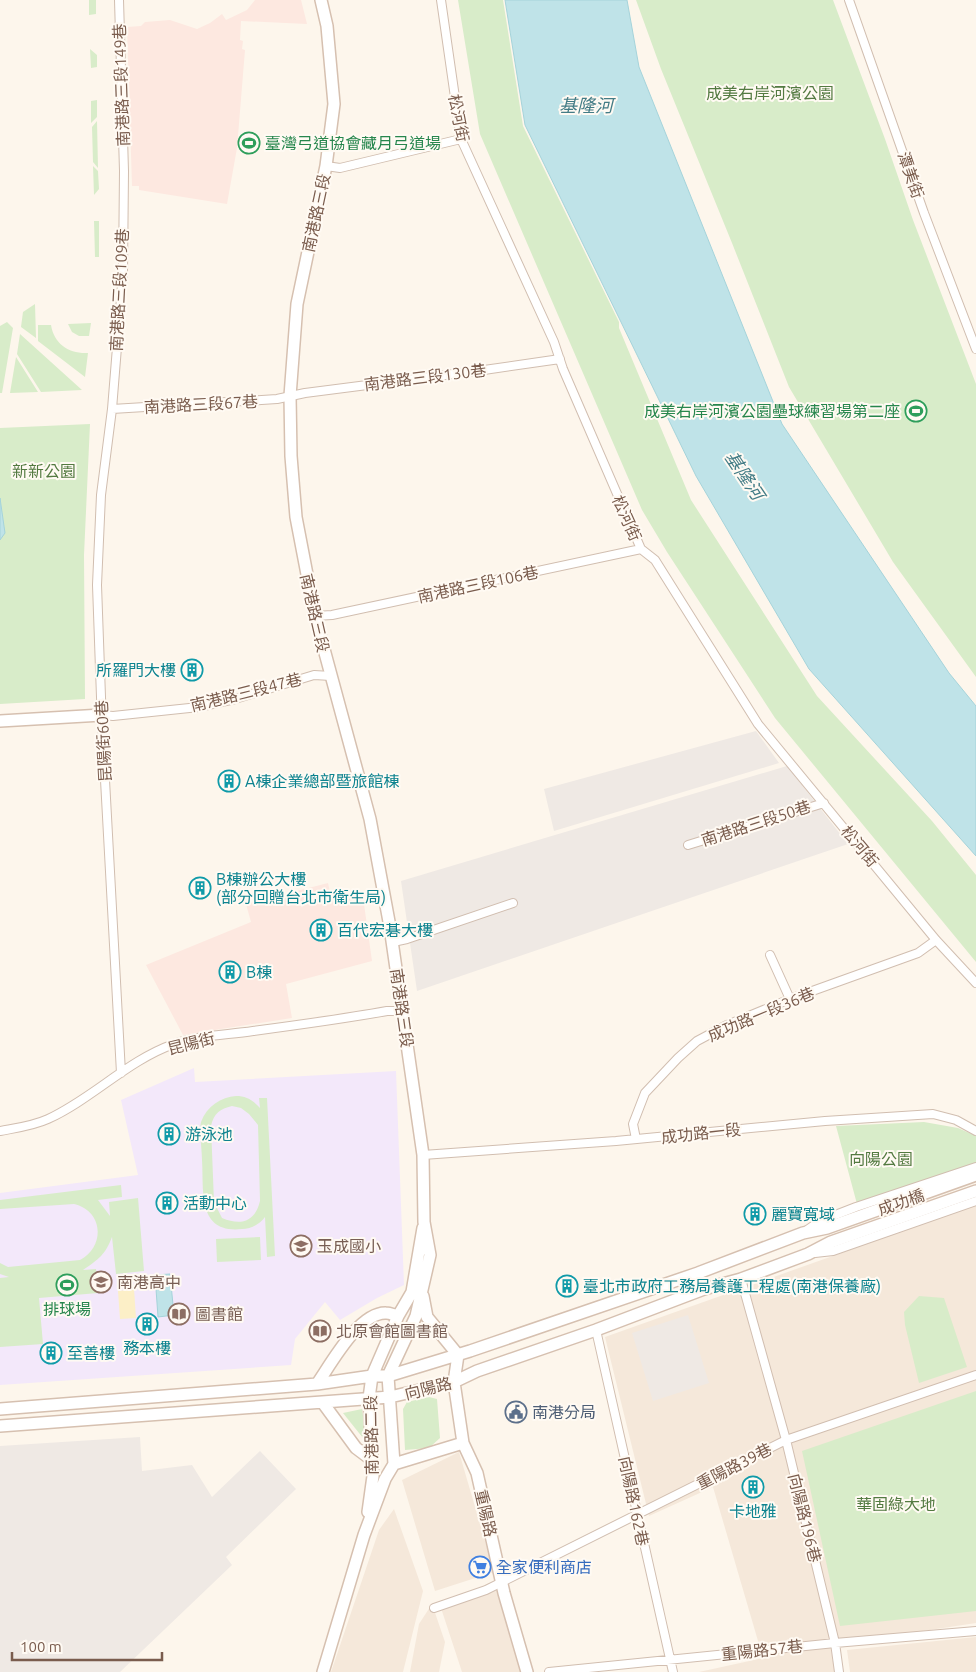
<svg xmlns="http://www.w3.org/2000/svg" width="976" height="1672" font-family="Ubuntu,'Noto Sans TC',sans-serif">
<rect width="100%" height="100%" fill="#fdf6ec"/>
<path fill="#f5e8da" d="M976,1205v418l-146,22 5,27h-136l64,-14 -50,-171 -64,29 -44,-179z
M459,1452l35,120 -59,19 -33,-111z
M394,1509l29,82 -20,81h-72l48,-142z
M497,1588l26,84h-61l-22,-67z
M432,1604l13,38 -6,30h-29l9,-48z
M976,1637v35h-126l-3,-22z"/>
<path fill="#fde8e0" d="M255,0h46l6,24 -66,-3 -1,19 3,1 -1,8 3,1 -8,98 -10,56 -88,-14v-4h-7l-5,-159 14,-1 4,-4 25,-2 27,9 13,-6 12,-9 4,6 21,-10z
M328,883l4,18 31,-4 9,64 -86,23 6,34 -109,17 -37,-70 105,-43 -5,-18z"/>
<path fill="#efe9e4" d="M756,731l23,32 -225,68 -10,-42z
M787,766l61,78 -431,147 -16,-110z
M688,1315l21,68 -56,18 -21,-68z
M140,1437l2,34 50,-6 20,32 48,-46 36,38 -70,68 6,8 -112,107h-120v-226z"/>
<path fill="#f3e8fa" d="M194,1068l1,14 201,-11 8,214 -27,13 -37,22 -15,-18 -30,37 -4,26 -291,20v-192l138,-18 -17,-75z"/>
<path fill="#d8ecc9" fill-rule="evenodd" d="M89,0h7v14l-7,1z
M458,0h45l20,126 96,196v6l72,172 126,196 115,125 44,54v87l-201,-244 -108,-166 -25,-42 -162,-376z
M636,0h197l52,139 28,81 63,164v293l-83,-115 -104,-175 -57,-144 -71,-174z
M90,49l7,6v12l-6,1z
M97,100v17l-6,6v-22z
M97,121l1,47 -5,-6 -1,-35z
M93,166l5,5 1,18 -5,6z
M94,221h5v36h-4z
M35,304l1,34 -15,-11 2,-15z
M7,322l6,6 -11,65h-2v-67z
M91,323l-2,13h-10l-7,-4 -4,-8z
M38,325h13c3,19 18,29 37,28l-3,24 -47,-36z
M20,334l62,56 -41,2 -24,-38z
M16,357l22,35 -28,1z
M90,424l-6,131 1,144 -85,5v-276z
M236,1096c10,0 17,4 24,12l-1,-10h8l8,158 -8,1 -2,-40c-5,7 -14,12 -23,12 -45,5 -38,-38 -40,-69 0,-10 -3,-30 -1,-38 6,-16 20,-25 35,-26zM232,1106l9,2 8,6 9,11 2,76c-5,21 -19,25 -38,17l-8,-16 -3,-76c3,-13 9,-17 21,-20z
M924,1122l34,6 18,8v29l-119,39 -21,-78z
M121,1185l1,12 -24,3 12,16 -1,-14 29,-4 6,73 -28,3 -4,-37c-7,18 -13,22 -29,33l13,-1 2,24 -59,5 4,46 -43,3v-69l9,-1 -9,-3v-11l8,4 72,-7c25,-13 24,-49 -6,-56l-74,5v-9z
M260,1237l1,23 -44,2 -1,-23z
M919,1296l25,2 23,69 -48,16 -14,-58 -1,-13z
M976,1391v220l-136,15 -38,-175z
M429,1397l8,2 3,39 -11,10 -24,2 -2,-41 4,-7z
M362,1409l5,34 -24,-30z"/>
<path fill="#fcefc7" d="M134,1289l2,29 -16,1 -2,-28z"/>
<path fill="#bfe3e8" stroke="#a5d3da" d="M505,0h122l12,67 143,357 167,249 27,33v150l-167,-187 -113,-193 -171,-351z
M0,498l5,35 -5,7z
M170,1274l4,41 -16,2 -3,-42z"/>
<g fill="none" stroke-linecap="round" stroke-linejoin="round">
<g stroke="#d1beb0" stroke-width="10">
<path id="street" d="M119,0l5,171 -1,102 -11,136 -11,86 -4,90 5,140 19,348
M441,0l20,139 93,203 9,27 78,180 14,11 103,164 178,216 40,43
M849,0l75,213 52,136
M326,166l14,2 121,-29
M112,409l165,-10 28,-6 179,-23 76,-11
M315,616l17,-1 309,-66
M102,715l11,1 86,-9 36,-8 79,-24 17,1
M688,845l136,-42
M393,942l14,-3 106,-36
M770,955l20,44
M0,1131c16,-3 33,-5 48,-12 44,-20 80,-59 126,-75 24,-9 53,-9 79,-13 45,-6 90,-12 134,-20h15
M636,1139l-3,-15 12,-31 33,-35 19,-17 30,-16 63,-26 128,-46 18,-13
M423,1155l193,-14 209,-20 108,-7 23,6 20,11
M807,1230l13,-9 36,-14 120,-40
M815,1253l18,-2 143,-50
M741,1279l45,161 49,203 4,29
M596,1330l77,342
M434,1608l52,-18 300,-150 190,-65
M549,1672l286,-29 141,-12"/>
</g>
<g stroke="#d6c0b0" stroke-width="14">
<path id="secondary" d="M321,0l6,26 7,78 -8,62 -29,138 -7,92 1,60 5,61 19,99 55,203 20,108 33,228 1,67 6,33 -14,61 -28,60 6,88 -9,15 -21,56 -41,137
M0,721l102,-6
M423,1296l4,21 31,38
M458,1355l-4,27 9,61 14,30 27,120 23,79
M317,1384c14,-20 42,-72 69,-71 4,0 8,2 12,3
M323,1403l33,45 16,12
M0,1409l317,-25 55,-8h16l82,-25 228,-78 105,-40 24,-5 149,-53
M0,1426l390,-29 64,-15 23,-11 119,-41 108,-41 37,-10 67,-25 23,-12 145,-51
M394,1464l69,-21
M368,1512l5,-36 -4,-78 3,-22 26,-60 14,-24 11,-64"/>
</g>
<use href="#street" stroke="#fff" stroke-width="8"/>
<use href="#secondary" stroke="#fff" stroke-width="11"/>
</g>
<defs>
<g id="stadium-ring" transform="scale(1.125)"><circle r="9.5" fill="#fffaf3" stroke="#2e9e5b" stroke-width="1.5"/><path d="M0-5a6.5 5 0 1 0 0 10a6.5 5 0 1 0 0-10ZM-3.5-1.8h7v3.6h-7Z" fill="#2e9e5b"/></g>
<g id="building-ring" transform="scale(1.125)"><circle r="9.5" fill="#fffaf3" stroke="#0f9aa8" stroke-width="1.5"/><path d="M-4-6H4V6H1V3H-1V6H-4ZM-2.5-4.3h1.7v1.8h-1.7ZM.8-4.3h1.7v1.8H.8ZM-2.5-1h1.7V.8h-1.7ZM.8-1h1.7V.8H.8Z" fill="#0f9aa8"/></g>
<g id="school-ring" transform="scale(1.125)"><circle r="9.5" fill="#fffaf3" stroke="#8d6e63" stroke-width="1.5"/><path d="M0-5L7-2L0 1L-7-2ZM-4 1L0 2.5L4 1V4Q0 6-4 4Z" fill="#8d6e63"/></g>
<g id="library-ring" transform="scale(1.125)"><circle r="9.5" fill="#fffaf3" stroke="#8d6e63" stroke-width="1.5"/><path d="M-6-4Q-3-5.5-.7-3.5V5Q-3 3-6 4ZM6-4Q3-5.5 .7-3.5V5Q3 3 6 4Z" fill="#8d6e63"/></g>
<g id="civic-ring" transform="scale(1.125)"><circle r="9.5" fill="#fffaf3" stroke="#5c6f8a" stroke-width="1.5"/><path d="M-.6-6.5H3V-4.5H.6V-3L4-1V1h2V6H-6V1h2V-1L-.6-3ZM-1.2 2.5V6h2.4V2.5Z" fill="#5c6f8a"/></g>
<g id="supermarket-ring" transform="scale(1.125)"><circle r="9.5" fill="#fffaf3" stroke="#3f7fe0" stroke-width="1.5"/><path d="M-6-5.5h2.5l.6 2H6L4.5 2H-2.5L-4.4-4H-6ZM-1.5 3.2a1.3 1.3 0 1 0 .1 0ZM3 3.2a1.3 1.3 0 1 0 .1 0Z" fill="#3f7fe0"/></g>
</defs>
<g fill-rule="evenodd">
<use href="#stadium-ring" x="249" y="143"/>
<use href="#stadium-ring" x="916" y="411"/>
<use href="#building-ring" x="192" y="670"/>
<use href="#building-ring" x="229" y="781"/>
<use href="#building-ring" x="200" y="888"/>
<use href="#building-ring" x="321" y="930"/>
<use href="#building-ring" x="230" y="972"/>
<use href="#building-ring" x="169" y="1134"/>
<use href="#building-ring" x="167" y="1203"/>
<use href="#building-ring" x="755" y="1214"/>
<use href="#school-ring" x="301" y="1246"/>
<use href="#school-ring" x="101" y="1282"/>
<use href="#stadium-ring" x="67" y="1285"/>
<use href="#building-ring" x="567" y="1286"/>
<use href="#library-ring" x="179" y="1314"/>
<use href="#building-ring" x="147" y="1324"/>
<use href="#library-ring" x="320" y="1331"/>
<use href="#building-ring" x="51" y="1353"/>
<use href="#civic-ring" x="516" y="1412"/>
<use href="#building-ring" x="753" y="1487"/>
<use href="#supermarket-ring" x="480" y="1567"/>
</g>
<g text-anchor="middle" dominant-baseline="central" stroke-width="4" stroke-linejoin="round" paint-order="stroke">
<g font-size="16" fill="#7a5c4d" stroke="#fffaf3">
<text transform="translate(121 85) rotate(-92)">南港路三段149巷</text>
<text transform="translate(459 118) rotate(79)">松河街</text>
<text transform="translate(911 175) rotate(71)">潭美街</text>
<text transform="translate(316 213) rotate(-78)">南港路三段</text>
<text transform="translate(119 290) rotate(-87)">南港路三段109巷</text>
<text transform="translate(425 377) rotate(-7)">南港路三段130巷</text>
<text transform="translate(201 404) rotate(-3)">南港路三段67巷</text>
<text transform="translate(627 518) rotate(66)">松河街</text>
<text transform="translate(478 584) rotate(-12)">南港路三段106巷</text>
<text transform="translate(315 613) rotate(77)">南港路三段</text>
<text transform="translate(246 692) rotate(-14)">南港路三段47巷</text>
<text transform="translate(103 741) rotate(-93)">昆陽街60巷</text>
<text transform="translate(756 823) rotate(-18)">南港路三段50巷</text>
<text transform="translate(860 846) rotate(50)">松河街</text>
<text transform="translate(402 1008) rotate(82)">南港路三段</text>
<text transform="translate(761 1014) rotate(-23)">成功路一段36巷</text>
<text transform="translate(191 1043) rotate(-14)">昆陽街</text>
<text transform="translate(701 1133) rotate(-6)">成功路一段</text>
<text transform="translate(901 1202) rotate(-19)">成功橋</text>
<text transform="translate(428 1388) rotate(-14)">向陽路</text>
<text transform="translate(371 1435) rotate(-91)">南港路二段</text>
<text transform="translate(734 1466) rotate(-27)">重陽路39巷</text>
<text transform="translate(634 1501) rotate(78)">向陽路162巷</text>
<text transform="translate(486 1513) rotate(77)">重陽路</text>
<text transform="translate(805 1518) rotate(76)">向陽路196巷</text>
<text transform="translate(762 1650) rotate(-6)">重陽路57巷</text>
</g>
<g font-size="16" fill="#537a41" stroke="#fffaf3">
<text x="770" y="93">成美右岸河濱公園</text>
<text x="44" y="471">新新公園</text>
<text x="881" y="1159">向陽公園</text>
<text x="896" y="1504">華固綠大地</text>
</g>
<g font-size="16" fill="#27864d" stroke="#fffaf3" text-anchor="start">
<text x="265" y="143">臺灣弓道協會藏月弓道場</text>
<text x="900" y="411" text-anchor="end">成美右岸河濱公園壘球練習場第二座</text>
<text x="67" y="1309" text-anchor="middle">排球場</text>
</g>
<g font-size="16" fill="#0d838f" stroke="#fffaf3" text-anchor="start">
<text x="176" y="670" text-anchor="end">所羅門大樓</text>
<text x="245" y="781">A棟企業總部暨旅館棟</text>
<text x="216" y="879">B棟辦公大樓<tspan x="216" dy="18">(部分回贈台北市衛生局)</tspan></text>
<text x="337" y="930">百代宏碁大樓</text>
<text x="246" y="972">B棟</text>
<text x="185" y="1134">游泳池</text>
<text x="183" y="1203">活動中心</text>
<text x="771" y="1214">麗寶寬域</text>
<text x="583" y="1286">臺北市政府工務局養護工程處(南港保養廠)</text>
<text x="147" y="1348" text-anchor="middle">務本樓</text>
<text x="67" y="1353">至善樓</text>
<text x="753" y="1511" text-anchor="middle">卡地雅</text>
</g>
<g font-size="16" fill="#785e54" stroke="#fffaf3" text-anchor="start">
<text x="317" y="1246">玉成國小</text>
<text x="117" y="1282">南港高中</text>
<text x="195" y="1314">圖書館</text>
<text x="336" y="1331">北原會館圖書館</text>
</g>
<g font-size="16" fill="#4e5e75" stroke="#fffaf3" text-anchor="start">
<text x="532" y="1412">南港分局</text>
</g>
<g font-size="16" fill="#366cbe" stroke="#fffaf3" text-anchor="start">
<text x="496" y="1567">全家便利商店</text>
</g>
<g font-size="18" font-style="italic" fill="#437c86" stroke="#fffaf3">
<text x="586" y="105">基隆河</text>
<text transform="translate(745 475) rotate(56)">基隆河</text>
</g>
</g>
<path d="M12 1652v8h150v-8" fill="none" stroke="#7a5c4d" stroke-width="2.5"/>
<text x="20" y="1652" font-size="15" fill="#7a5c4d" stroke="#fffaf3" stroke-width="4" paint-order="stroke">100 m</text>
</svg>
